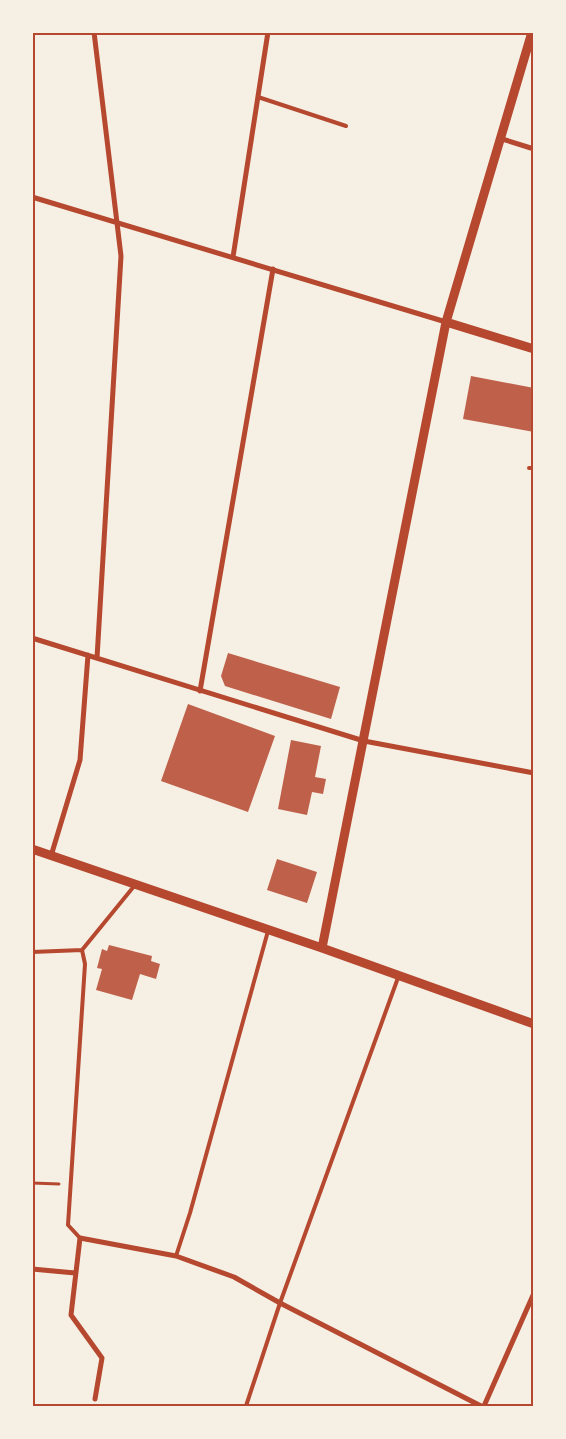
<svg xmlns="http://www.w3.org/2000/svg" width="566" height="1439" font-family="Arial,sans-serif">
<rect width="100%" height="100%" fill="#f6efe4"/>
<path fill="#bf614a" d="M471,376l63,12v44l-71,-13z
M228,653l112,34 -9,32 -106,-33 -4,-10z
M188,704l87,32 -27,76 -87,-31z
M291,740l30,6 -6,31 11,2 -3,15 -11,-2 -5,23 -29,-6z
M277,859l40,13 -10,31 -40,-13z
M109,945l43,11 -1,5 9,3 -4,15 -16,-5 -8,26 -36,-10 6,-21 -5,-1 5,-19 5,2z"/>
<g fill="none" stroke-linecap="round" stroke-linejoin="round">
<path stroke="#b5482f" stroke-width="3" d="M32,1183l27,1"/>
<path stroke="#b5482f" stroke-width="4" d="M258,97l88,29
M529,468h5
M32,952l50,-2 53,-65
M80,1238l-12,-13 17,-261 -3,-14
M176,1256l14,-43 78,-282
M246,1406l34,-103 119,-328"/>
<path stroke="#b5482f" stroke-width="5" d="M94,32l27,224 -24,402
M499,138l35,11
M32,197l414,125
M233,257l35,-225
M32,638l332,103 170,32
M200,691l73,-422
M51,856l29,-96 8,-105
M32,1269l43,4
M95,1399l7,-41 -31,-43 9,-77 96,18 58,21 46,26 201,103
M484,1406l50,-113"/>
<path stroke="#b5482f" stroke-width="9" d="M446,322l88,27
M32,849l290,99 212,76
M322,948l124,-626 86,-290"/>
</g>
<rect width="566" height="1439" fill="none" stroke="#f6efe4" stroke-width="68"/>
<rect x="34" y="34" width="498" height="1371" fill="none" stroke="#b5482f" stroke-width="2"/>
</svg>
